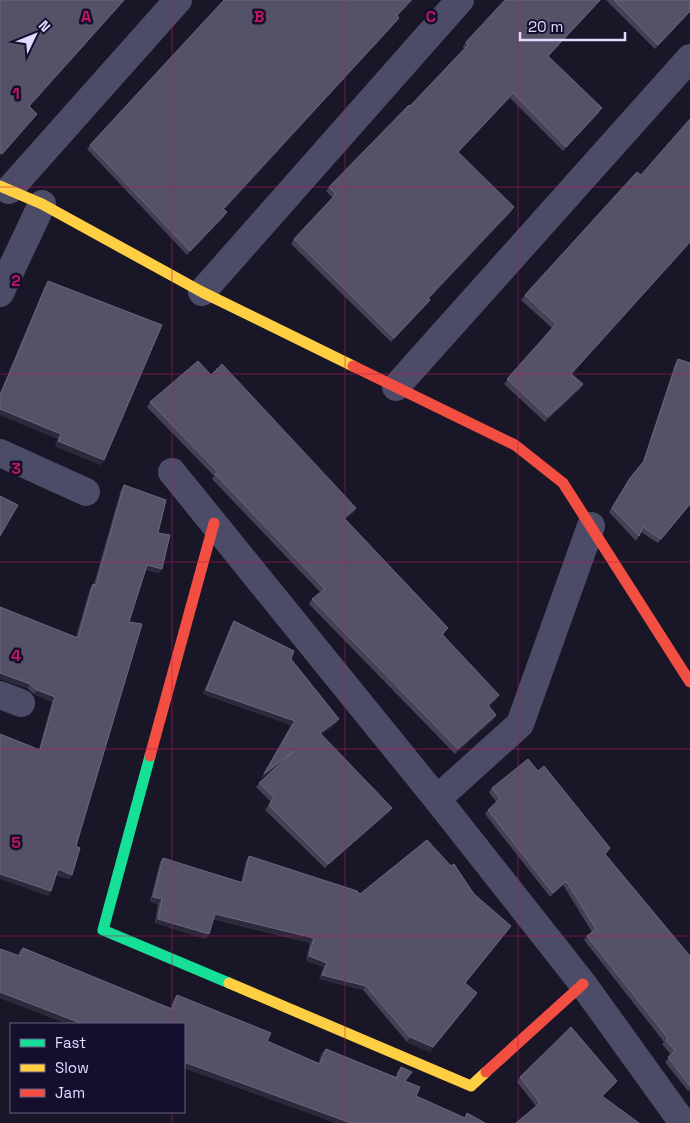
<svg xmlns="http://www.w3.org/2000/svg" width="690" height="1123" font-family="'Space Grotesk',sans-serif">
<rect width="100%" height="100%" fill="#191627"/>
<g fill="none" stroke-linecap="round" stroke-linejoin="round">
<path stroke="#4c4b68" stroke-width="28" d="M9,190l169,-190
M202,292l258,-292
M0,293l42,-89
M396,387l294,-329
M0,453l86,39
M172,472l265,327 146,185 100,139
M0,695l21,8
M437,799l83,-75 71,-198"/>
<path stroke="#16e098" stroke-width="11" d="M150,756l-47,174 126,53"/>
<path stroke="#ffcf43" stroke-width="11" d="M0,186l42,18 160,88 151,74
M229,983l242,103 15,-14"/>
<path stroke="#f24e42" stroke-width="11" d="M353,366l162,79 48,38 127,199
M150,756l64,-233
M486,1072l97,-88"/>
</g>
<path fill="#444155" d="M224,0h189l-16,16 2,2 -3,4 -172,188v7l-37,38 -100,-106 3,-4z
M510,0h91l-53,56 51,57 -36,38 -53,-53 -52,54 53,60 -82,87 -2,5 -36,38 -100,-98 3,-5 39,-41 -7,-7 3,-4 81,-81 54,-57 -1,-2 3,-5z
M606,0h84v12l-35,37z
M637,172l-65,202 11,10 -3,5 -35,33 -41,-38 48,-56 -31,-28 4,-5z
M48,281l53,184 -46,-19 3,-7 -58,-24v-22l45,-107z
M678,359l12,4v142l-32,38 -17,-11 -5,9 -27,-29 18,-29 15,-19 33,-100z
M211,375l145,133 -3,5 -8,6 103,109 -5,7 53,65 -7,6 7,9 -3,5 -38,34 -146,-150 3,-5 8,-7 -108,-113 2,-3 -67,-69 3,-5z
M124,485l34,48 4,36 -3,4 -13,-3 -17,52 -53,224 -4,29 -3,4 -13,-4 -5,16 -3,5 -9,-147 13,-47 -18,-8 -7,-6 -27,-9 76,-42 14,-48 3,-5h1l27,-94z
M234,621l57,38 45,65 -15,10 68,78 -64,56 -60,-58 6,-8 -15,-15 3,-4 22,-19 -20,14 30,-53 -88,-31 28,-68z
M492,788l114,67 84,101v134l-2,1 -23,-29 6,-7 -9,-11 2,-2 -80,-102 3,-4 5,-4 -29,-47 -13,12 -65,-83 3,-4 8,-8 -7,-10z
M249,856l111,38h114l34,36 -43,53 12,10 -47,59 -23,-10 -44,-52 -44,-11 5,-12 -18,-6 4,-18 -97,-24 -7,20 -51,-16 3,-19 -8,-2 10,-40 3,-4 78,24 5,-21z
M23,948l147,61 4,-10 3,-4 90,46 51,23 4,-11 4,-4 70,28 1,-5 4,-5 5,14 10,15 49,22 20,5h-149l-152,-55v-44h-116l-68,-26v-49l18,7 1,-4z
M520,1077l97,4 -3,4 -11,11 -67,10 -19,-24z"/>
<path fill="#2c293b" d="M124,0h1l-99,111 3,-5z
M411,0h2l-19,20 3,-5z
M600,0h1l-56,60 3,-4z
M690,11v1l-35,37 3,-4z
M399,18l-3,4 -176,192 3,-5z
M513,93l-3,5 -55,58 3,-4z
M602,108l-3,5 -36,38 3,-4z
M37,114l-3,4 -34,39 2,-3z
M514,207l-3,5 -86,91 3,-5z
M227,212l-3,5 -37,38 3,-4z
M690,242v1l-122,135 3,-4z
M430,300l-3,4 -36,38 3,-4z
M583,384l-3,5 -35,33 3,-5z
M0,409l61,25 -3,5 -58,-24z
M58,441l46,19 -3,5 -46,-19z
M356,508l-3,5 -12,10 3,-5z
M147,565l15,4 -3,4 -15,-4z
M0,673l30,11 -3,4 -27,-9z
M37,690l18,7 -3,5 -18,-8z
M206,690l89,31 -4,4 -88,-31z
M499,695l-3,5 -11,9 3,-4z
M496,715l-3,5 -38,34 3,-5z
M339,719l-3,5 -19,14 3,-5z
M294,751l-3,5 -30,22 3,-4z
M392,808l-3,4 -64,56 3,-4z
M58,869l14,6 -3,4 -14,-5z
M0,874l51,17 -3,5 -48,-17z
M566,881l-3,4 -13,12 3,-4z
M153,897l9,2 -4,5 -8,-2z
M215,914l99,24 -4,5 -99,-25z
M158,919l51,15 -3,5 -51,-16z
M309,956l18,7 -3,4 -18,-6z
M322,975l44,11 -3,4 -44,-11z
M0,992l83,32h-15l-68,-26z
M477,993l-47,59 -23,-10 3,-5z
M184,1062l167,61h-15l-152,-55z
M617,1081l-3,4 -15,15 3,-4z"/>
<path fill="#555167" stroke="#6a677f" d="M0,0h124l-95,106 8,8 -35,40 -2,-1z
M224,0h187l-14,15 2,3 -176,191 4,3 -37,39 -100,-106z
M505,0h95l-52,56 54,52 -36,39 -53,-54 -55,59 56,55 -86,91 2,2 -36,38 -100,-99 42,-45 -7,-7 80,-82 1,1 58,-61 -2,-3z
M614,0h76v11l-32,34z
M690,119v123l-119,132 12,10 -35,33 -41,-38 49,-55 -31,-29 112,-123 4,3z
M48,281l114,44 -58,135 -46,-19 3,-7 -61,-25v-13z
M678,359l12,4v141l-29,35 -18,-12 -4,9 -27,-28 18,-30 14,-17z
M198,361l13,14 11,-11 134,144 -12,10 104,110 -6,6 57,61 -11,10 8,10 -38,34 -146,-150 13,-10 -110,-115 3,-2 -68,-70z
M124,485l42,15 -8,33 12,2 -8,34 -15,-4 -18,57 13,2 -66,222 4,2 -8,27 -14,-6 -7,22 -51,-17v-140l40,16 15,-53 -18,-7 -7,-6 -30,-11v-66l78,31 15,-54 3,1z
M0,496l18,9 -18,31z
M234,621l60,30 -3,8 48,60 -19,14 72,75 -64,56 -59,-59 5,-8 -15,-14 35,-32 -30,23 31,-53 -89,-31z
M528,759l10,12 6,-5 66,82 -5,6 85,102v130l-22,-29 7,-6 -9,-11 2,-2 -81,-102 9,-7 -30,-48 -13,12 -65,-83 12,-11 -8,-11z
M427,840l24,26 3,-2 20,30 37,32 -46,57 12,10 -44,54 -23,-10 -44,-51 -44,-11 5,-12 -18,-7 5,-18 -99,-24 -6,20 -51,-15 4,-20 -9,-2 10,-39 80,25 6,-27 108,35 3,3z
M23,948l149,61 5,-14 94,38 -4,8 53,23 6,-15 71,29 4,-11 11,5 -7,9 15,6 -4,9 49,22 2,-5 18,10h-134l-167,-61v-38h-101l-83,-32v-43l20,7z
M571,1027l46,54 -15,15 37,27h-123l24,-20 -20,-26z"/>
<path fill="none" stroke="#c2185b" stroke-width="1" stroke-opacity="0.55" d="M172,0v1024M345,0v1123M518,0v1123M0,187h690M0,374h690M0,562h690M0,749h690M0,936h690M172,1112v11"/>
<g font-size="16" text-anchor="middle" font-weight="bold" fill="#c2185b" stroke="#140f2e" stroke-width="5" stroke-linejoin="round" paint-order="stroke">
<text x="86" y="22">A</text>
<text x="259" y="22">B</text>
<text x="431" y="22">C</text>
<text x="16" y="99">1</text>
<text x="16" y="286">2</text>
<text x="16" y="474">3</text>
<text x="16" y="661">4</text>
<text x="16" y="848">5</text>
</g>
<rect x="10" y="1023" width="175" height="90" fill="#140f2e" stroke="#666182"/>
<rect x="20" y="1039" width="25" height="8" fill="#16e098" stroke="#666182"/>
<text x="55" y="1048" font-size="15" fill="#e0dcff">Fast</text>
<rect x="20" y="1064" width="25" height="8" fill="#ffcf43" stroke="#666182"/>
<text x="55" y="1073" font-size="15" fill="#e0dcff">Slow</text>
<rect x="20" y="1089" width="25" height="8" fill="#f24e42" stroke="#666182"/>
<text x="55" y="1098" font-size="15" fill="#e0dcff">Jam</text>
<g transform="translate(35 35) rotate(47)" stroke="#140f2e" stroke-width="4" paint-order="stroke">
<path d="M0-4L9 19L0 12L-9 19Z" fill="#e0dcff"/>
<text y="-8" font-size="14" font-weight="bold" text-anchor="middle" fill="#e0dcff">N</text>
</g>
<path d="M520 32v8h105v-8" fill="none" stroke="#e0dcff" stroke-width="2.5"/>
<text x="528" y="32" font-size="15" fill="#e0dcff" stroke="#140f2e" stroke-width="4" paint-order="stroke">20 m</text>
</svg>
